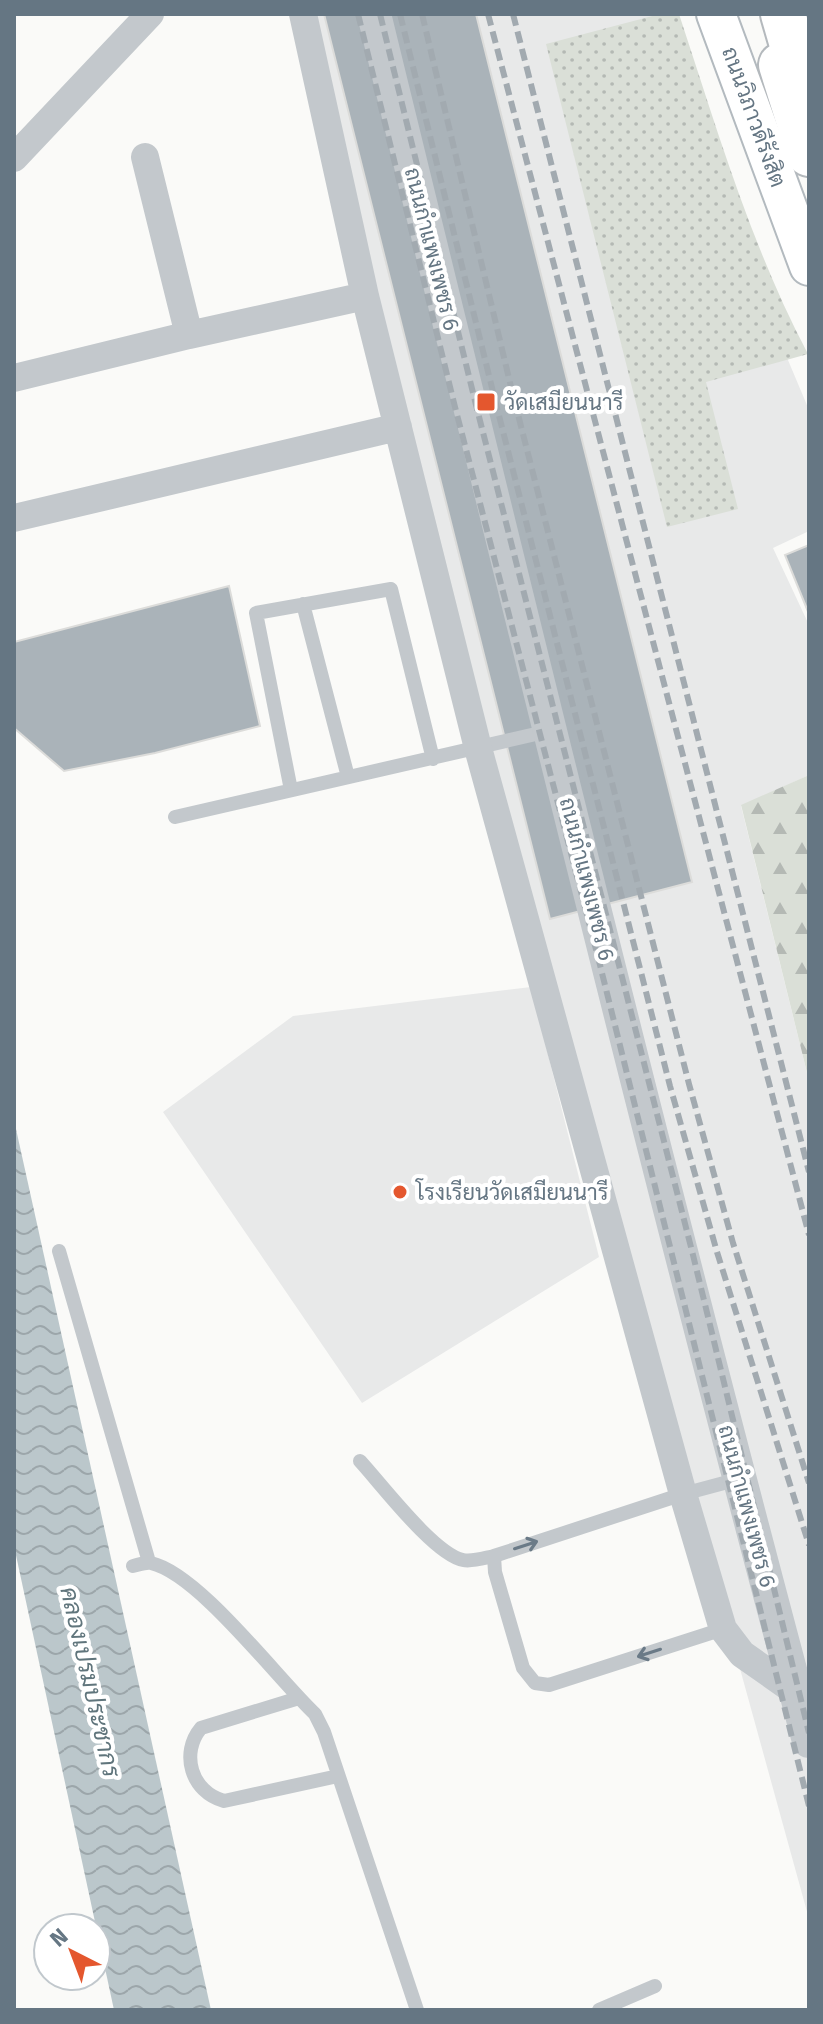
<svg xmlns="http://www.w3.org/2000/svg" width="823" height="2024" font-family="'Fira Sans',Sarabun,sans-serif">
<defs>
<pattern id="grass-dots" width="8" height="8" patternUnits="userSpaceOnUse" patternTransform="scale(2)"><rect width="8" height="8" fill="#dadfd7"/><path d="M2 2h.1M6 6h.1" fill="none" stroke="#b4b9b4" stroke-width="1.8" stroke-linecap="round"/></pattern>
<pattern id="forest-firs" width="22" height="20" patternUnits="userSpaceOnUse" patternTransform="scale(2)"><rect width="22" height="20" fill="#dadfd7"/><path d="M5 1l3.5 6h-7zM16 11l3.5 6h-7z" fill="#b4b9b4"/></pattern>
<pattern id="water-waves" width="16" height="10" patternUnits="userSpaceOnUse" patternTransform="scale(2)"><rect width="16" height="10" fill="#bbc7cb"/><path d="M0 5q4-4 8 0t8 0" fill="none" stroke="#9ca6aa"/></pattern>
</defs>
<rect width="100%" height="100%" fill="#fafaf8"/>
<path fill="#e8e9e9" d="M303,14h362l38,144 106,252v121l-36,17 36,77v150l-68,31 68,275v838l-271,-983z
M531,987l68,270 -237,146 -199,-291 130,-96z"/>
<path fill="url(#grass-dots)" d="M660,14h19c38,115 72,232 129,340l-102,28 32,127 -71,18 -121,-483z"/>
<path fill="url(#forest-firs)" d="M809,775v306l-68,-276z"/>
<path fill="url(#water-waves)" d="M14,1120l197,890h-97l-100,-464z"/>
<path fill="#aab3b9" stroke="#dcdcda" stroke-width="2" d="M324,14h152l216,868 -142,37z
M809,545v69l-24,-59z
M229,586l31,140 -105,27 -91,18 -50,-43v-86z"/>
<g fill="none" stroke-linecap="round" stroke-linejoin="round">
<g stroke="#b3babf" stroke-width="42">
<path id="secondary" d="M716,14l93,252"/>
</g>
<g stroke="#b4b9bd" stroke-width="48">
<path id="trunk" d="M781,65l28,89"/>
</g>
<g stroke="#b4b9bd" stroke-width="48">
<path id="motorway" d="M783,14l26,90"/>
</g>
<path stroke="#c3c8cc" stroke-width="14" d="M303,604l45,173
M291,790l-35,-177 135,-24 42,170
M175,817l374,-86
M59,1251l90,311
M360,1461c22,24 74,93 103,99 9,2 21,-2 31,-4
M133,1566c5,-1 13,-4 18,-3 48,11 125,114 164,151l9,18 93,278
M723,1629l-174,56 -14,-2 -12,-15 -28,-96 -1,-16 189,-62 56,-15
M299,1698l-98,30c-21,25 -10,64 23,73l114,-25
M599,2010l56,-24"/>
<path stroke="#c3c8cc" stroke-width="28" d="M145,157l44,178 176,-39 -62,-282
M14,158l136,-144
M365,296l113,452 205,746 40,135 19,25 54,38
M14,378l175,-43
M14,518l384,-91"/>
<path stroke="#c3c8cc" stroke-width="34" d="M374,14c141,577 281,1153 435,1727"/>
<use href="#secondary" stroke="#fff" stroke-width="38"/>
<use href="#trunk" stroke="#fff" stroke-width="44"/>
<use href="#motorway" stroke="#fff" stroke-width="44"/>
<path stroke="#a2aab0" stroke-width="6" stroke-dasharray="12 6" stroke-linecap="butt" d="M358,14l97,393 144,554 210,845
M380,14l96,391 217,850 116,478
M400,14l95,386 175,686 47,166 92,293
M422,14l90,377 177,693 44,159 76,240
M488,14l321,1221
M513,14l296,1158"/>
</g>
<defs><path id="oneway-shaft" d="M-6 0H5M1.5-3L5.5 0L1.5 3" fill="none" stroke-width="1.6" stroke-linecap="round" stroke-linejoin="round" transform="scale(2)"/></defs>
<g stroke="#6a7a87">
<use href="#oneway-shaft" transform="translate(526 1545) rotate(-18)"/>
<use href="#oneway-shaft" transform="translate(649 1653) rotate(162)"/>
</g>
<g fill="#e4572e" stroke="#fff" stroke-width="3">
<rect x="476" y="392" width="20" height="20" rx="4"/>
<circle cx="400" cy="1192" r="8"/>
</g>
<g text-anchor="middle" dominant-baseline="central" stroke-width="8" stroke-linejoin="round" paint-order="stroke">
<g font-size="22" fill="#657683" stroke="#fff">
<text transform="translate(754 117) rotate(70)">ถนนวิภาวดีรังสิต</text>
<text transform="translate(432 249) rotate(76)">ถนนกำแพงเพชร 6</text>
<text transform="translate(587 879) rotate(76)">ถนนกำแพงเพชร 6</text>
<text transform="translate(747 1506) rotate(75)">ถนนกำแพงเพชร 6</text>
</g>
<g font-size="22" fill="#657683" stroke="#fff" text-anchor="start">
<text x="504" y="402">วัดเสมียนนารี</text>
<text x="416" y="1192">โรงเรียนวัดเสมียนนารี</text>
</g>
<g font-size="24" font-style="italic" fill="#60757c" stroke="#fff">
<text transform="translate(90 1682) rotate(77)">คลองเปรมประชากร</text>
</g>
</g>
<rect width="823" height="2024" fill="none" stroke="#657683" stroke-width="32"/>
<g transform="translate(72 1952) rotate(318)"><circle r="38" fill="#ffffff" stroke="#c1c8cd" stroke-width="2"/>
<path d="M0-6L14 30L0 20L-14 30Z" fill="#e4572e"/>
<text y="-12" font-size="22" font-weight="bold" text-anchor="middle" fill="#657683">N</text>
</g>
</svg>
